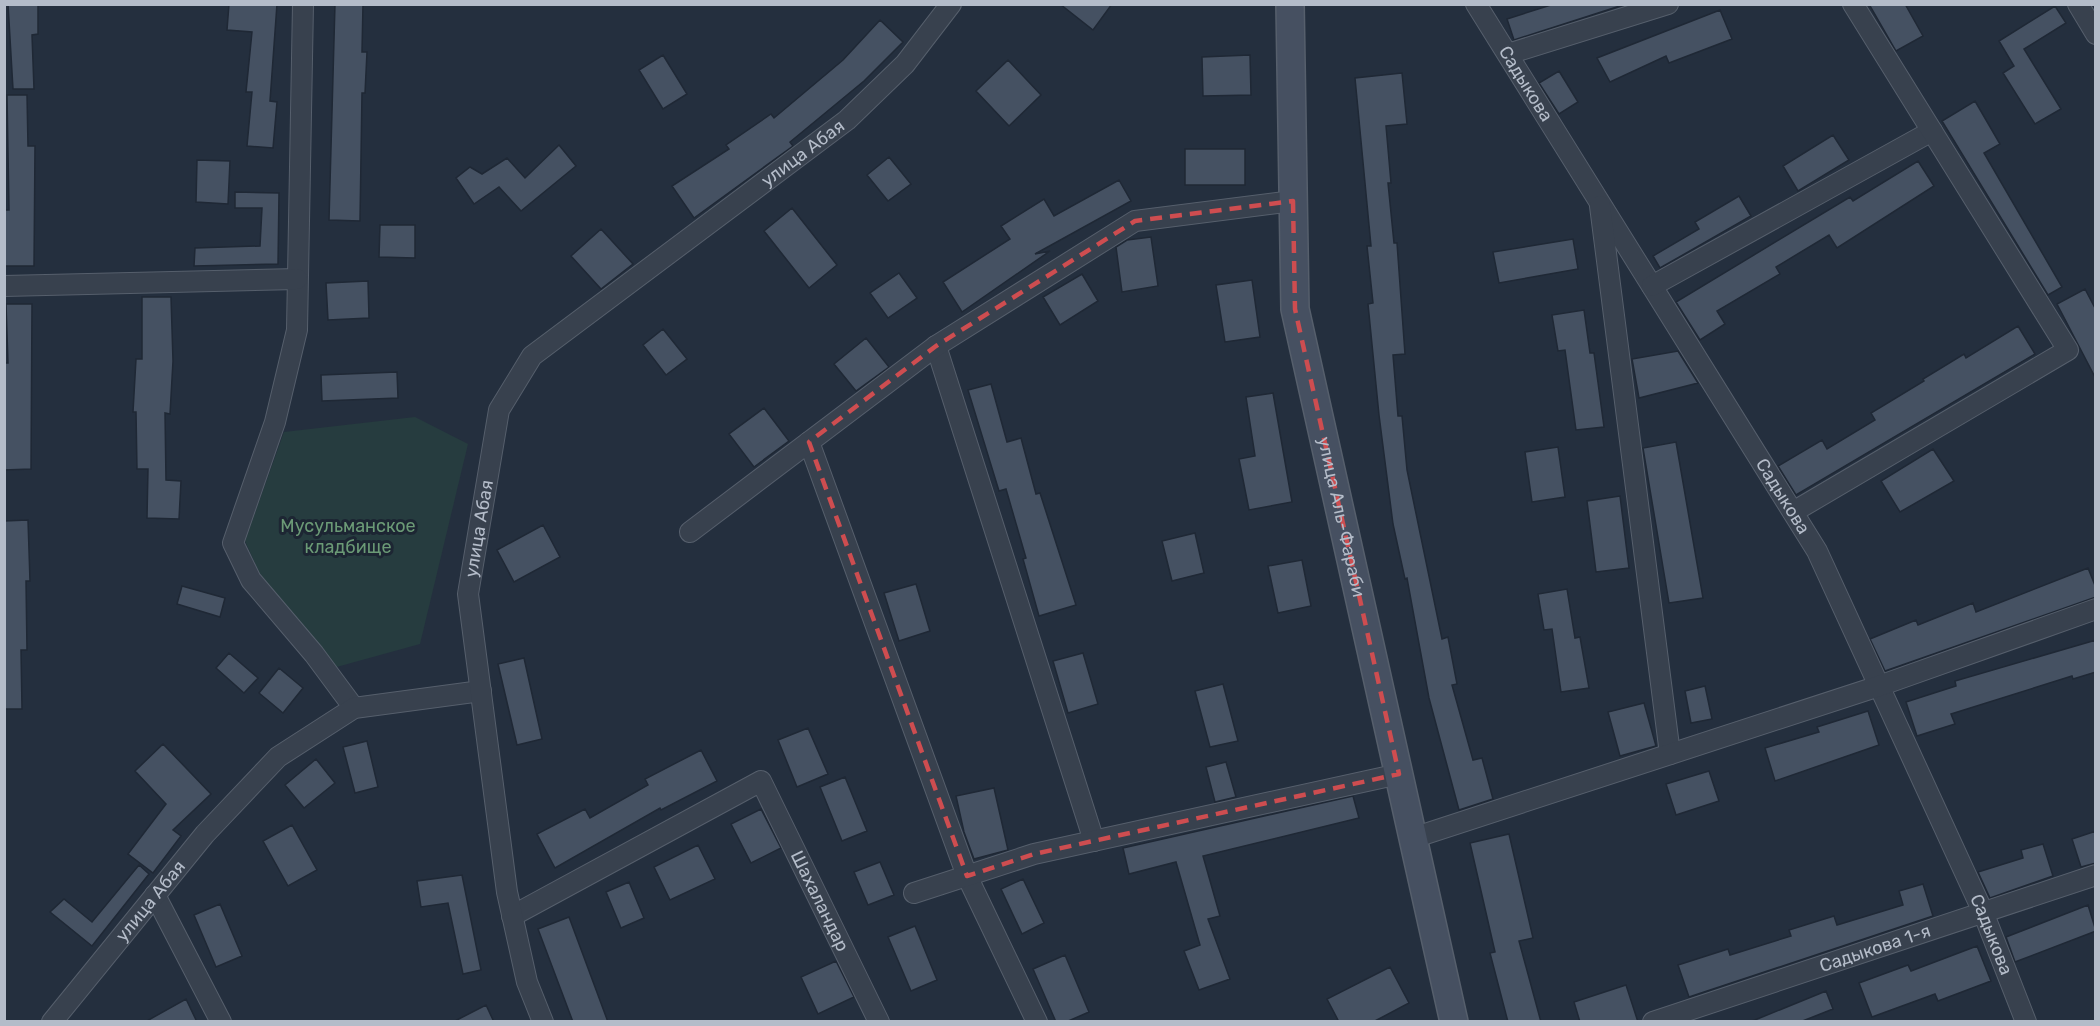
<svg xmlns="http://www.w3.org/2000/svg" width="2100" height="1026" font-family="Rubik,sans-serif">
<rect width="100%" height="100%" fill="#242f3e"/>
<path fill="#263c3f" d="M415,417l53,27 -48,200 -87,24 -48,-38 -40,-89 39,-109z"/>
<path fill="#455162" stroke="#1f2835" stroke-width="1.5" d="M8,4h30v30l-6,1 2,54h-21z
M229,4h48l-7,97 7,1 -4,46 -26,-2 5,-54h-6l6,-60 -25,-2z
M335,4h28l-1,48h5l-2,41h-3l-2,128 -31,-1z
M1060,4h52l-19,26z
M1554,4h72l-112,36 -7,-21z
M1869,4h36l18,32 -27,15z
M2055,6l11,17 -42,26 37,60 -26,15 -32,-51 11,-7 -15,-25z
M1720,10l12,29 -63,24 -3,-7 -56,26 -13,-24z
M880,20l23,22 -39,39 -74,61 3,4 -99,72 -22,-32 57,-37 -3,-4 45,-31 3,4 69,-58z
M663,55l24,39 -24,15 -24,-39z
M1250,55l1,40 -48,1 -1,-39z
M1008,60l33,35 -32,31 -33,-35z
M1559,71l19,31 -19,12 -20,-31z
M1402,73l5,51 -21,2 5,57h-3l6,60h3l8,111 -12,1 5,61h4l5,54 35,169 6,-2 9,47 -5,1 21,75 9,-2 11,41 -34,11 -30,-112 -22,-120 -2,1 -12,-55 -14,-109 -11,-111 5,-1 -6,-57h4l-16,-168z
M7,95h20l1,51h7l-1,120h-30v-56h5z
M1975,101l25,43 -16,9 78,134 -14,8 -106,-174z
M1833,135l16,25 -51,31 -15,-25z
M559,145l17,21 -55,45 -22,-24 -25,17 -18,-26 14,-11 12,7 25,-16 18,20z
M1185,149h60v36h-60z
M889,157l22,27 -23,17 -21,-26z
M197,160l33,1 -2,43 -32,-2z
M1918,161l16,25 -97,62 -8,-13 -53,32 4,7 -63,37 8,13 -25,16 -24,-38 174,-105 3,4z
M1119,180l12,21 -96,53 15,-3 -88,61 -19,-30 67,-43 -9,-13 43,-27 10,17z
M235,192l44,1 -1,71 -84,2 1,-18 65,-2 2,-38h-27z
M1739,196l12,20 -91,52 -7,-12 46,-27 -4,-7z
M792,208l45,57 -28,23 -45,-57z
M380,225h35v33l-36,-1z
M601,229l32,35 -32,25 -30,-33z
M1151,237l7,49 -36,6 -6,-45 11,-7z
M1573,239l5,30 -79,14 -6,-31z
M899,273l18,25 -29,20 -18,-25z
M1082,274l16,27 -38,24 -17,-28z
M1252,280l8,57 -35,5 -9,-57z
M368,281l1,37 -41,2 -2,-37z
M2085,289l11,21v69l-39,-75z
M142,297h29l2,64 -3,53 -5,-1 1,67 15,1 -2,38 -32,-1 1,-49h-11l-1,-57h-3l3,-53h6z
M6,304h26l-1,165 -27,1v-107h4z
M1584,310l6,43h4l10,74 -28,3 -11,-80 -7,1 -6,-36z
M2018,326l17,28 -239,141 -18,-29 44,-26 5,9 48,-29 -4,-7 53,-32 -1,-2 41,-25 2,4z
M663,329l24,30 -21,16 -23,-30z
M866,338l23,29 -33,24 -22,-27z
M1678,351l20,32 -59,15 -7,-39z
M397,372l1,26 -76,3 -1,-26z
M991,384l16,58 14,-4 15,56 4,-1 36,112 -37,11 -16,-57 3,-1 -20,-69 -7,2 -31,-101z
M1273,393l19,109 -43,8 -10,-51 16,-3 -9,-59z
M764,408l25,33 -35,26 -25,-33z
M1676,442l27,156 -34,5 -26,-155z
M1558,447l7,50 -33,5 -7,-50z
M1933,449l21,32 -54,31 -19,-31z
M1620,496l9,72 -33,4 -9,-71z
M28,520l2,61h-4l1,69h-6l1,59h-18v-188z
M543,525l17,32 -46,25 -17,-32z
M1195,533l9,40 -32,8 -10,-40z
M1302,560l9,46 -33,7 -10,-47z
M2088,568l8,20v9l-211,74 -15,-32 46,-19 2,5 55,-22 3,9z
M916,584l14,47 -31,10 -15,-48z
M182,586l43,12 -5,19 -43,-13z
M1567,589l8,49 5,-1 9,51 -28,4 -9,-63 -8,1 -6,-36z
M2096,640v32l-23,7 -1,-3 -121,38 4,10 -38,12 -11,-34 50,-16 -1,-5z
M229,653l29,25 -14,15 -28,-25z
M1083,653l15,51 -30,9 -15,-52z
M524,658l18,81 -25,6 -19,-81z
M279,668l24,20 -20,25 -24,-20z
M1223,684l15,57 -28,6 -15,-56z
M1705,686l7,33 -21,4 -6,-32z
M1644,703l12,43 -36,10 -12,-44z
M1868,711l11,34 -104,36 -10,-33 54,-16 -2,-5z
M808,728l20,46 -31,13 -19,-47z
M367,741l11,46 -23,6 -12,-46z
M163,744l48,50 -38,36 8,6 -28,37 -25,-19 38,-50 -31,-33z
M701,750l16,31 -56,29 -1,-2 -105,60 -18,-34 48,-25 5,9 58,-33 -3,-6z
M316,759l19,24 -31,25 -19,-23z
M1226,762l10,35 -21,5 -9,-35z
M1709,771l10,30 -43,14 -10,-31z
M845,777l22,54 -25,10 -22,-54z
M994,788l14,62 -34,9 -10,-27 -8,-36z
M1353,796l6,22 -156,38 17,60 -12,3 22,60 -31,11 -15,-39 16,-6 -24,-83 -47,12 -6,-26z
M761,809l20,39 -30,15 -20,-39z
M292,825l25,45 -29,16 -25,-45z
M2096,831v32l-15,4 -9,-28z
M1509,834l24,104 -14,3 22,81h-33l-18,-69 5,-1 -25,-109z
M2043,844l10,32 -63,22 -12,-26 45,-14 -2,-8z
M698,845l17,34 -45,21 -16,-33z
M880,862l14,33 -26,10 -14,-33z
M139,865l10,9 -57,72 -42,-34 14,-13 28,23z
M462,875l19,95 -18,4 -15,-71 -27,4 -4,-26z
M1023,879l21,44 -22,11 -21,-45z
M629,882l15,36 -23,10 -15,-36z
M1923,884l10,32 -244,81 -11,-32 50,-16 2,6 61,-19 -2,-6 45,-14 3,9 66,-20 -4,-14z
M220,904l22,52 -26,11 -22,-52z
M2088,905l8,26 -81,31 -9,-25z
M569,917l39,105h-35l-35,-93z
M915,926l22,54 -26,11 -23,-54z
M1977,946l14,35 -53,20 -3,-7 -63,23 -13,-34 49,-18 3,6z
M1065,955l24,57 -23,10h-10l-23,-53z
M836,961l18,36 -36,17 -17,-37z
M1390,967l19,36 -36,19h-34l-12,-23z
M1626,985l12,37h-58l-6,-20z
M1826,991l7,18 -33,13h-50z
M186,999l11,23h-52z
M486,1005l8,17h-41z"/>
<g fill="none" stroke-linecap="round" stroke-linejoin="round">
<g stroke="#565f6c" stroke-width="22">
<g id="street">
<path d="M303,4l-6,326 -22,92 -42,121 18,37 63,74 40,54"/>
<path id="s1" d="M1476,4l341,547 166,361 43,110"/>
<path d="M2078,4l18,30"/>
<path d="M1508,54l160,-50"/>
<path d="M1600,206l70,548"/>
<path d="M4,286l293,-7"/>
<path d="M1652,286l280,-155"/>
<path d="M936,346l158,495"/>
<path d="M809,442l158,434 70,146"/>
<path d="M1793,512l275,-162 -215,-346"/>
<path d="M690,532l246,-186 199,-125 158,-20"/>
<path d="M1413,838l466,-152 217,-77"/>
<path d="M914,893l120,-39 365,-80"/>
<path d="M155,895l66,127"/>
<path id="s2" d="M512,916l249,-135 118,241"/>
<path id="s3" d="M52,1022l153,-188 73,-77 76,-49 127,-17"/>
<path id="s4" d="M543,1022l-16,-40 -20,-90 -39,-298 31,-184 33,-54 315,-236 58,-56 46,-60"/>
<path id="s5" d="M1653,1022l443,-147"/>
</g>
</g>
<g stroke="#565f6c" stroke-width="30">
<g id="secondary">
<path id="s6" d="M1290,4l5,305 159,713"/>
</g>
</g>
<use href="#street" stroke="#38414e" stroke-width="20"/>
<use href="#secondary" stroke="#465061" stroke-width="27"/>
</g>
<path fill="none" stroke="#ce4d50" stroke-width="4.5" stroke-dasharray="12 8" stroke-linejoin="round" d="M1293,201l2,108 104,465 -365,80 -67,22 -158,-434 127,-96 199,-125z"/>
<g text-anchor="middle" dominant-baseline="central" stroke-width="6" stroke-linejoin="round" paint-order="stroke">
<g font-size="18" fill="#b4bcc9" stroke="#1d2633">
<text stroke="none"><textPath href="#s1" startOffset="94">Садыкова</textPath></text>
<text stroke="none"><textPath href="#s4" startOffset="1024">улица Абая</textPath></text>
<text stroke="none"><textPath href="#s1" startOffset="580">Садыкова</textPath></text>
<text stroke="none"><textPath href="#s6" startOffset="518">улица Аль-Фараби</textPath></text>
<text stroke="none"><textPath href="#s4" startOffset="502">улица Абая</textPath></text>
<text stroke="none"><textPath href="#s3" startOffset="156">улица Абая</textPath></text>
<text stroke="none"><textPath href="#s2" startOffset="417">Шахаландар</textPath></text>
<text stroke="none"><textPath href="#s1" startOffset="1066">Садыкова</textPath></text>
<text stroke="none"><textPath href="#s5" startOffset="234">Садыкова 1-я</textPath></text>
</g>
<g font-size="18" fill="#6b9a76" stroke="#1d2633">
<text x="348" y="526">Мусульманское<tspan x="348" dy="21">кладбище</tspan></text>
</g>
</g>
<rect width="2100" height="1026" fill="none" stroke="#b4bcc9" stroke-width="12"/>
</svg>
